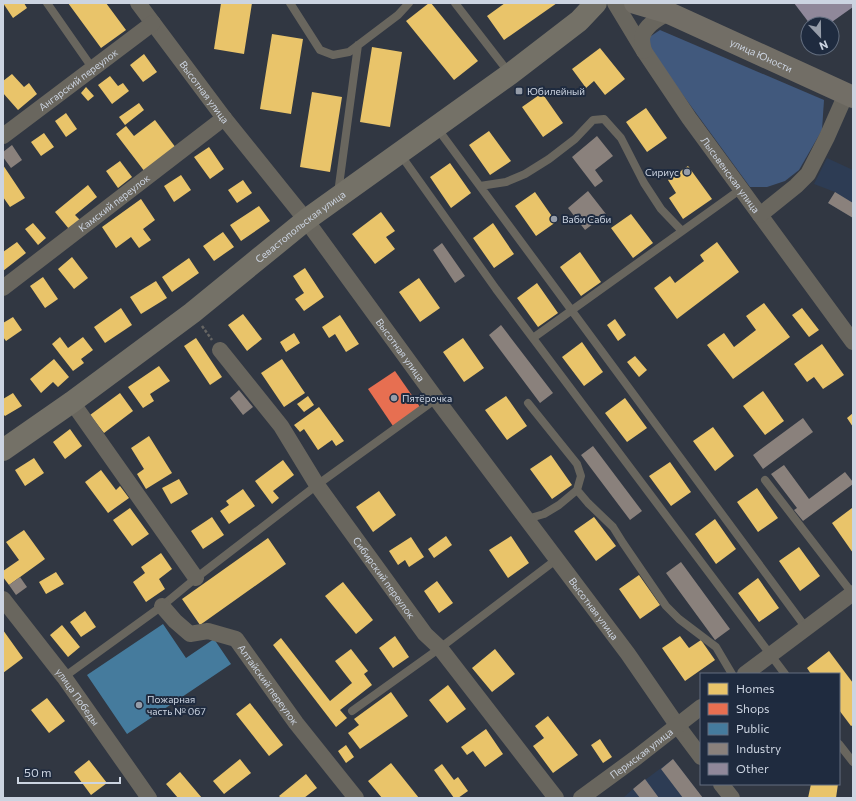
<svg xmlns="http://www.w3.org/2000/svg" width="856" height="801" font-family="Commissioner,sans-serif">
<rect width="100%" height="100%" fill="#313742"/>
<path fill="#2d3c54" d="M827,158l26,12v48l-25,-15 7,-11 -21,-8z
M673,759l30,39h-80l10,-9z"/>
<path fill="#41597d" d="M660,30l164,70 -2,30 -23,40 -14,11 -18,6h-17l-100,-137 -2,-12z"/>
<path fill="#e9c46a" d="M3,3h21l3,5 -14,10z
M68,3h38l20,27 -25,18z
M221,3h31l-8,51 -30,-5z
M429,3h2l47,58 -24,19 -48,-59z
M505,3h52l-53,37 -17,-24z
M272,34l31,5 -12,75 -31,-5z
M372,47l30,5 -12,75 -30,-5z
M600,48l25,31 -20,16 -11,-14 -8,7 -14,-19z
M144,54l13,18 -14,10 -13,-17z
M12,74l12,13 5,-4 8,11 -19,16 -15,-17v-12z
M110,76l8,10 5,-3 6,8 -17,13 -14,-19z
M86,87l8,9 -6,5 -7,-8z
M312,92l30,5 -12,75 -30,-5z
M542,93l21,30 -20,14 -21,-30z
M139,103l5,7 -19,15 -6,-8z
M646,108l21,30 -20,14 -21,-30z
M66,113l11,16 -11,8 -11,-16z
M155,120l21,28 -31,24 -29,-38 10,-8 8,10z
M489,131l22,30 -21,14 -21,-30z
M44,133l10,14 -13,9 -10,-14z
M209,147l15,22 -14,10 -16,-22z
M120,161l12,16 -14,11 -12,-17z
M450,163l21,30 -20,15 -21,-31z
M3,165l22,33 -15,9 -7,-10z
M688,166l24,33 -29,20 -14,-21 7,-5 -8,-13z
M181,175l10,15 -17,12 -10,-16z
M243,180l9,13 -15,10 -9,-13z
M88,185l9,12 -22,18 5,5 -11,9 -14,-17z
M535,192l21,30 -20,14 -21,-30z
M141,199l14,21 -12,9 8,11 -12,8 -8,-11 -15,11 -14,-21z
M259,206l11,15 -29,20 -11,-16z
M381,212l14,19 -9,6 9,12 -20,15 -23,-30z
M631,214l22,29 -20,15 -22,-30z
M33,223l13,15 -8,7 -13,-16z
M493,223l21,31 -20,14 -21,-30z
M223,232l11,15 -20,14 -11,-15z
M17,242l9,11 -23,18v-19z
M717,242l22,30 -62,47 -23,-31 16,-12 5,7 29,-22 -4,-6z
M580,252l21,30 -20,14 -21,-29z
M72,257l16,21 -14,11 -16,-20z
M189,258l10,15 -27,19 -10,-15z
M305,268l19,29 -20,14 -9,-12 9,-6 -11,-17z
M43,277l15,22 -13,9 -15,-22z
M419,278l21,30 -20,14 -21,-30z
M156,281l11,17 -26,16 -11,-17z
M537,283l21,30 -20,14 -21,-29z
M764,303l26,34 -57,42 -26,-34 17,-12 10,14 22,-17 -10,-14z
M121,308l11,17 -27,18 -11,-16z
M802,308l17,22 -10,7 -17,-22z
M243,314l19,25 -15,12 -19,-26z
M340,315l19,29 -13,8 -11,-18 -6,4 -7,-11z
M13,317l9,13 -16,11 -3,-4v-14z
M615,319l11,16 -8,6 -11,-16z
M294,333l6,10 -14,9 -6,-10z
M60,337l8,11 15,-11 10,13 -12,9 3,4 -11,8 -21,-27z
M196,338l26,39 -12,8 -26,-39z
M463,338l21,30 -20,14 -21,-30z
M582,342l21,30 -19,14 -22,-29z
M822,344l22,31 -21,14 -9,-12 -7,5 -13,-18z
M635,356l12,14 -8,7 -12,-15z
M54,359l15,18 -11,10 -5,-5 -12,11 -11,-14z
M282,359l23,34 -21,14 -23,-34z
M159,366l11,15 -20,13 4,7 -11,7 -15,-21z
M763,391l21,30 -19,14 -22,-29z
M13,393l9,13 -17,10 -2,-2v-15z
M120,393l13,18 -29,22 -14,-18z
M308,396l6,9 -10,7 -7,-8z
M506,396l21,30 -20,14 -22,-30z
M625,398l22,30 -20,14 -22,-29z
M319,407l25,34 -8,5 -4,-6 -14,10 -14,-21 -4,3 -6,-7z
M853,413v14l-6,-9z
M713,427l21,29 -19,15 -22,-30z
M70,429l12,17 -17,13 -12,-17z
M149,436l23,37 -26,16 -9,-15 7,-5 -13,-21z
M551,455l21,30 -20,14 -22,-30z
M34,458l10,15 -19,13 -10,-16z
M283,460l11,15 -21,16 6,7 -7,6 -17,-23z
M670,462l21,30 -20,14 -22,-30z
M101,470l15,20 4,-4 9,12 -21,15 -23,-31z
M179,479l9,15 -17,10 -9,-16z
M757,488l21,30 -20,14 -21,-30z
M243,489l12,17 -26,18 -9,-13 9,-6 -3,-4z
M379,491l17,24 -23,17 -17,-25z
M130,508l19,26 -17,12 -19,-26z
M852,508l1,2v43l-21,-30z
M212,517l12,18 -21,14 -12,-18z
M594,517l22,29 -20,15 -22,-30z
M715,519l21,30 -20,15 -21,-30z
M24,530l21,29 -36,26 -6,-8v-6l16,-11 -13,-18z
M446,536l6,9 -18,13 -6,-9z
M511,536l18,27 -21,15 -19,-28z
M411,537l13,20 -15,10 -4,-7 -7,5 -9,-14z
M268,538l18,26 -86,61 -18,-26z
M799,547l21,29 -20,15 -21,-30z
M161,553l11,16 -13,10 6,10 -19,13 -13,-20 12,-9 -4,-6z
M56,572l8,12 -18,10 -7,-12z
M639,575l21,30 -20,14 -21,-30z
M758,578l21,30 -20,14 -21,-29z
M437,581l16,22 -14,10 -15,-22z
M343,582l30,38 -17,14 -31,-38z
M85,611l11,16 -15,10 -11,-15z
M62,625l18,22 -12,10 -18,-22z
M3,630l20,28 -20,15z
M395,636l14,21 -16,11 -14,-20z
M680,636l9,12 12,-8 14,20 -30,21 -23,-33z
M281,638l49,63 22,-18 -17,-22 16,-12 17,22 -4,3 8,11 -32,25 7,8 -11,9 -63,-82z
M495,649l20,25 -23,18 -20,-24z
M829,651l24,32v42l-2,1 -12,-16v-36h-28l-4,-6z
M448,685l18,24 -19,14 -18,-23z
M391,692l17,24 -48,33 -12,-16 11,-8 -5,-6z
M47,698l18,23 -16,12 -18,-23z
M250,703l33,42 -14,11 -33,-42z
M548,716l30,39 -25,18 -20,-27 11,-8 -9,-12z
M486,729l17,25 -18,13 -12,-16 -6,4 -6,-8z
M600,739l12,18 -9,6 -12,-18z
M346,745l8,12 -8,6 -8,-12z
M240,759l11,14 -27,21 -11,-13z
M89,760l18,23 -16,12 -17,-23z
M391,763l28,35h-37l-14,-17z
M442,764l12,16 4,-3 10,14 -10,7h-4l-20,-28z
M180,772l22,26h-24l-12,-14z
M306,774l11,14 -13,10h-23l-2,-2z
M811,784h27l-2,14h-28z"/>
<path fill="#e76f51" d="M395,371l25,36 -27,19 -25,-37z"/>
<path fill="#457b9d" d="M163,624l23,34 28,-19 17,25 -104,70 -40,-59z"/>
<path fill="#8a817c" d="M597,136l16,20 -18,14 8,11 -8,6 -23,-30z
M12,145l10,15 -11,8 -8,-11v-5z
M588,191l18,23 -21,16 -17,-22z
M835,192l18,11v15l-25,-15z
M442,243l23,33 -10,7 -22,-33z
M501,325l52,68 -13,10 -51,-68z
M239,390l14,17 -10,8 -13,-17z
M803,418l10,14 -50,37 -10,-14z
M593,446l49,65 -12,9 -49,-65z
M784,465l25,34 36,-27 8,10v2l-50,37 -9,-11 3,-2 -26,-34z
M681,562l49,67 -15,11 -49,-67z
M20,577l7,10 -11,8 -7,-10z
M673,759l30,39h-20l-22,-29z
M645,779l14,19h-19l-7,-9z"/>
<path fill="#90889a" d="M794,3h59v4l-24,17h-19z"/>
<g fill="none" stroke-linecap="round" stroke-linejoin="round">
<path stroke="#666563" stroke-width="2.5" stroke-dasharray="3 2" stroke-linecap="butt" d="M202,326l10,14"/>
<path stroke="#69665e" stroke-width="8" d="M47,3l46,66
M290,3l30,47 13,5 16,-3 49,-37 11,-12
M455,3l55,71
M437,128l369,500
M400,154l96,135 289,385
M480,186l26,-4 19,-8 24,-15 26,-20 18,-19 11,-1 17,19 23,45 17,26 21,22
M338,193l20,-148
M533,338l208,-149
M765,480l87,113
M577,490l11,13 25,24 10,16 43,63 13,13 37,28 16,27
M527,519l17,-5 15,-9 18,-15 4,-14 -4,-12 -49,-61
M64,677l98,-71 34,-28 121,-93 119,-86
M352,711l88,-63 117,-89
M839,744l14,18"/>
<g stroke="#69665e" stroke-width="16">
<path id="s1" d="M138,3l86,115 82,102 134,184 188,250 49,71 24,32"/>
<path id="s2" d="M615,3l29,48 45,67 164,224"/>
<path d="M644,51c-1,-4 -2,-9 -2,-13 3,-13 16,-20 27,-25"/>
<path id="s3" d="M3,136l150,-113"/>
<path d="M760,215l36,-29 12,-12 19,-37 19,-43"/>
<path id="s4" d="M3,288l221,-170"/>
<path id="s5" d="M220,350l61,76 36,59 108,149 15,14 116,150"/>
<path d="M72,402l124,176"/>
<path id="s6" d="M3,599l61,78 85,121"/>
<path id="s7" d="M162,606l13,15 15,13 18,-3 28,8 60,84 60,75"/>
<path d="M745,674l108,-81"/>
<path d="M721,784l11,14"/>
<path id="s8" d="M581,798l56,-41 64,-50"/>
</g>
<path stroke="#747167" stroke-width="22" id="s9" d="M3,450l69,-48 120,-89 114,-93 204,-146 69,-53 17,-18"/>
<path stroke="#726e66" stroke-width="22" id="s10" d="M635,3l34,10 184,84"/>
</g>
<g fill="#969da9" stroke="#1f2b3f" stroke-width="1.5">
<rect x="515" y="87" width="8" height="8" rx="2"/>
<circle cx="687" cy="172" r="4"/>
<circle cx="554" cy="219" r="4"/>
<circle cx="394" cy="398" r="4"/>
<circle cx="139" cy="705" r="4"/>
</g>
<g text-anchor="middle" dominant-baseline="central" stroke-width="4" stroke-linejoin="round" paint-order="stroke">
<g font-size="10" fill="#ccd4e1" stroke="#1f2b3f">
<text stroke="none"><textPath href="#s10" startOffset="137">улица Юности</textPath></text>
<text stroke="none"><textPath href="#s3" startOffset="94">Ангарский переулок</textPath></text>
<text stroke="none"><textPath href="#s1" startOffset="111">Высотная улица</textPath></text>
<text stroke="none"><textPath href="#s2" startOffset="207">Лысьвенская улица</textPath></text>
<text stroke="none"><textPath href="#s4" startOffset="140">Камский переулок</textPath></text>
<text stroke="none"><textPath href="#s9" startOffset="372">Севастопольская улица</textPath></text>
<text stroke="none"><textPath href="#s1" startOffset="435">Высотная улица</textPath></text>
<text stroke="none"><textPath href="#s5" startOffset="281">Сибирский переулок</textPath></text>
<text stroke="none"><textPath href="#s1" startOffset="758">Высотная улица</textPath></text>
<text stroke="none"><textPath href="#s7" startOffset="143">Алтайский переулок</textPath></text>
<text stroke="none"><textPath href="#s6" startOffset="123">улица Победы</textPath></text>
<text stroke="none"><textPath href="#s8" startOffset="75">Пермская улица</textPath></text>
</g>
<g font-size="10" fill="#ccd4e1" stroke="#1f2b3f" text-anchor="start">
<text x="527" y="91">Юбилейный</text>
<text x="679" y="172" text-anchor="end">Сириус</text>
<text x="562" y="219">Ваби Саби</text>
<text x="402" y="398">Пятёрочка</text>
<text x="147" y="699">Пожарная<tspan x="147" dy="12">часть № 067</tspan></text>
</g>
</g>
<rect width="856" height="801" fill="none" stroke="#ccd4e1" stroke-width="8"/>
<rect x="700" y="673" width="140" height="112" fill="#1f2b3f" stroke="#646f80"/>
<rect x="708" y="683" width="20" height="12" fill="#e9c46a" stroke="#646f80"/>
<text x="736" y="693" font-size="12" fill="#ccd4e1">Homes</text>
<rect x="708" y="703" width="20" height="12" fill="#e76f51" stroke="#646f80"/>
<text x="736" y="713" font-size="12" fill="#ccd4e1">Shops</text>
<rect x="708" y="723" width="20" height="12" fill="#457b9d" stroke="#646f80"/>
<text x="736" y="733" font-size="12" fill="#ccd4e1">Public</text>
<rect x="708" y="743" width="20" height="12" fill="#8a817c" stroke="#646f80"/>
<text x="736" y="753" font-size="12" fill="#ccd4e1">Industry</text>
<rect x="708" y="763" width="20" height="12" fill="#90889a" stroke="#646f80"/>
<text x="736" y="773" font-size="12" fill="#ccd4e1">Other</text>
<g transform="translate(820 36) rotate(158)"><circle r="19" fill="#1f2b3f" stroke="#646f80"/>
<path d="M0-3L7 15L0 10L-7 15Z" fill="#969da9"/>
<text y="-6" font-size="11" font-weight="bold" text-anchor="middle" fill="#ccd4e1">N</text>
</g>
<path d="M18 777v6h102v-6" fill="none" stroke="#ccd4e1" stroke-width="2"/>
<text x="24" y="777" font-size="12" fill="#ccd4e1" stroke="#1f2b3f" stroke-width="3" paint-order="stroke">50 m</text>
</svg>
